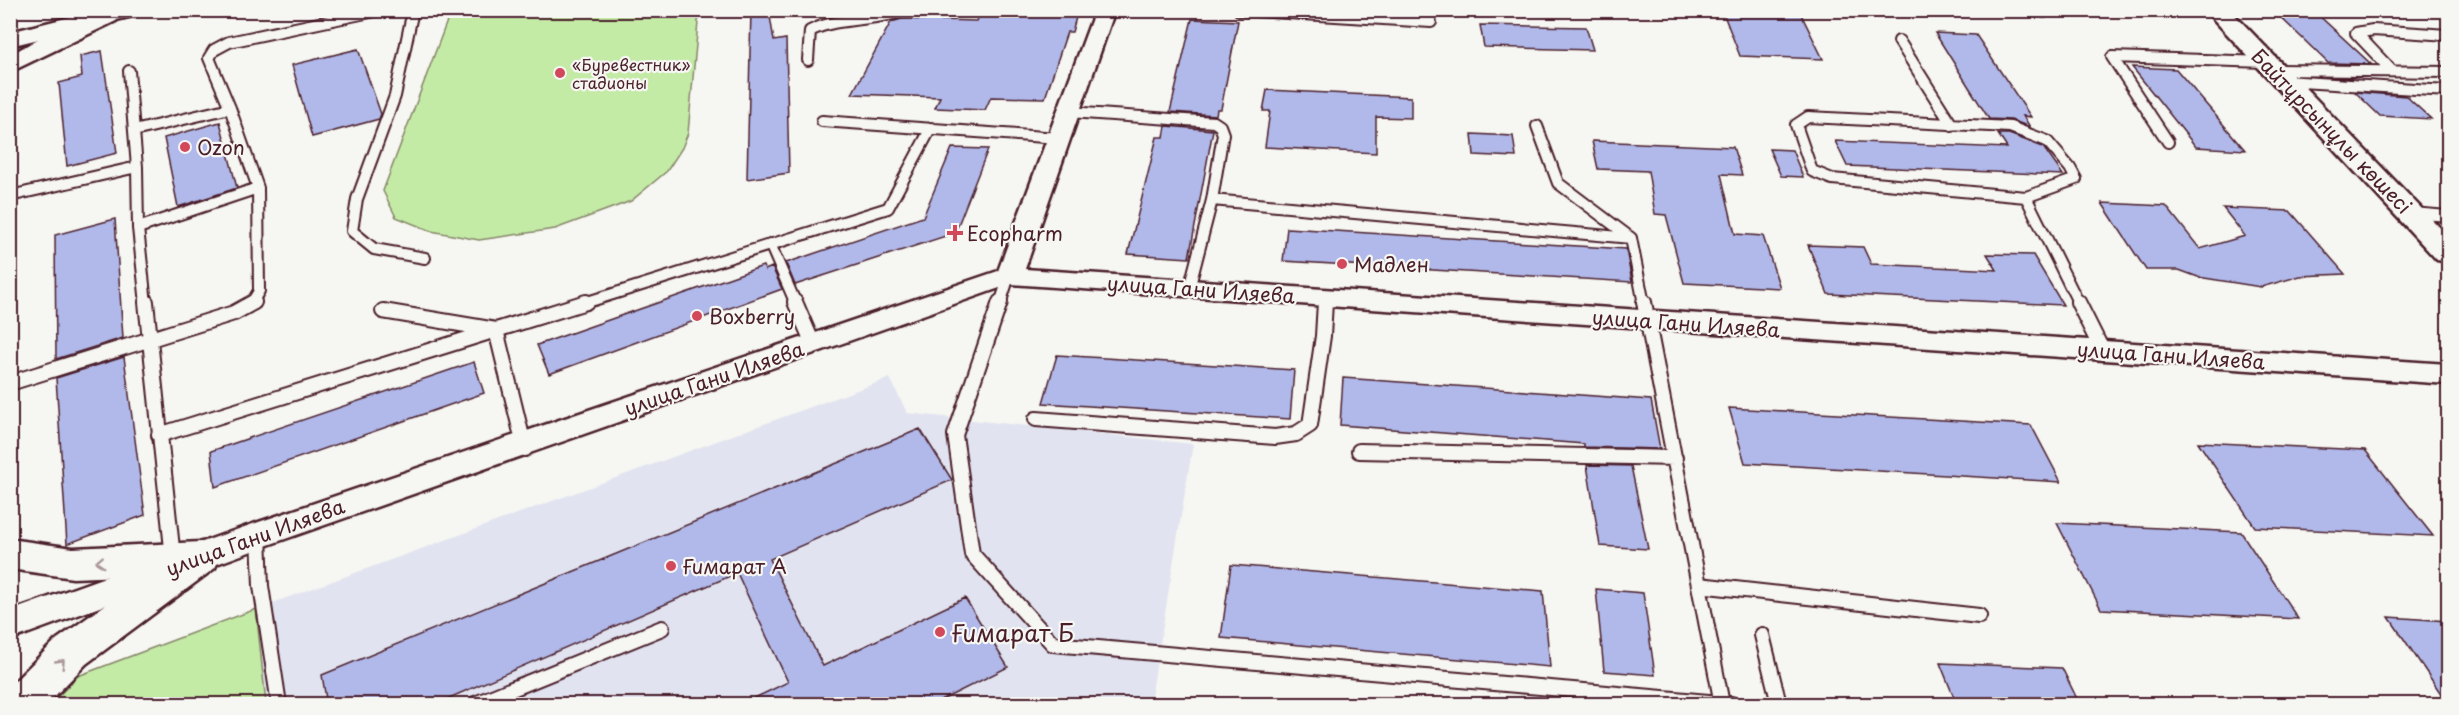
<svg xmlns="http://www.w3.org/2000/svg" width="2459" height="715" font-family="'Playpen Sans',sans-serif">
<rect width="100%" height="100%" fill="#f6f6f2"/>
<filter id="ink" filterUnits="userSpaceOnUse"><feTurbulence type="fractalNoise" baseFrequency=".0167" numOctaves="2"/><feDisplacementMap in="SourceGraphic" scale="12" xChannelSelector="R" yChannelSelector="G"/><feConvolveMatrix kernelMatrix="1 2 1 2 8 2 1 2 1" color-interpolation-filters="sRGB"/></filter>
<g filter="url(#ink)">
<path fill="#e1e4f0" d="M890,378l17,35 286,31 -43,260h-884l-10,-95z"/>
<path fill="#c3eba6" stroke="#868568" stroke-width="1.5" d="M454,11h245l-11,122 -6,15 -15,23 -36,30 -76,28 -76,11 -48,-9 -35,-14 -13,-26 67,-178z
M256,609l10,95h-215l27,-28z"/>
<path fill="#b1b9ea" stroke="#4a1f2b" stroke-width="1.5" d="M751,10h18l5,31 12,-2 3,134 -42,6z
M981,10h97l-6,22h-5l-22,66 -54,-1 -6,13 -50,-2 5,-11 -88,-3 39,-72 11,-3 74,2z
M1722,10h77l24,49 -83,-3z
M2273,10h40l58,54 -43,-1z
M1192,19l46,2 -17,88h-4l-1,6 -46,-3z
M1480,25l106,2 7,23 -109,-3z
M1935,33l41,2 55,82 -8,-1 7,11 -19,-7 -22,-1z
M358,49l23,65 -2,5 -67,18 -20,-72z
M102,51l15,102 -50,13 -8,-83 23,-6 -2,-21z
M2132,67l44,2 69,81 -49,-3z
M1267,90l144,7v21l-35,-1v36l-111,-6 5,-36h-7z
M2355,92l51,4 25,23 -51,-3z
M220,122l17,66 -59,19 -14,-69z
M1166,126l47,4 -24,128 -61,-4 29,-117h7z
M1472,134l41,2 3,21 -42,-2z
M1998,134h11l34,13 20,28 -216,-9 -12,-25 172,7z
M1592,141l141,6 9,28 -21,-1 14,60 28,2 17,52 -96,-5 -18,-68 -11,-1 -7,-43 -50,-2z
M952,148l36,1 -33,84 -160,52 -9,-22 137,-46z
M1769,149l23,1 11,27 -22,-1z
M2102,203l64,3 34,43 45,-13 -22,-28 67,3 55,63 -45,2 -39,11 -63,-10 -19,-7h-33z
M115,219l8,119 -67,21 -1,-124z
M1287,228l339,21 6,33 -349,-21z
M1808,245l55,2 8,17 126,6 -10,-16 46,1 30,50 -235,-11z
M763,266l2,4 7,-3 10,22 -233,85 -12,-29z
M1057,355l237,15 -4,49 -247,-16z
M124,357l21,158 -78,29 -11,-166z
M474,362l10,31 -269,94 -4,-36z
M1343,378l308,22 9,49 -76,-2v-3l-244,-19z
M1729,408l302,17 30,57 -316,-19z
M920,429l32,51 -182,79 53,107 142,-68 43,69 -76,38h-192l48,-23 -51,-109 -304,132h-106l-5,-30z
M2198,442l167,8 68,86 -178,-9z
M1587,465l44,1 17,83 -48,-3z
M2057,523l184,9 57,87 -197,-10z
M1231,565l312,26 7,76 -329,-29z
M1596,589l47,4 12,82 -51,-4z
M2389,617l59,4v83z
M1940,663l122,5 18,37h-123z"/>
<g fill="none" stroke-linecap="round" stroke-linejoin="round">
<g stroke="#4a1f2b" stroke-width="14">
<path id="service-far1" d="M413,10l-18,86 -38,103 -5,32 22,18 51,9
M1239,10l192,12
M2042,10l2,2
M1899,41l53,84
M808,60l2,-29c30,-15 65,-9 96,-21
M2273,70l175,2
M2392,71l-36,-38 17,-3 75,5
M2284,81l164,10
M230,108l-21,-50 5,-8 15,-8 151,-32
M1069,112l145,10 6,4 3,8 -11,66 419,38
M1808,117l202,10 37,14 23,27 6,11 -50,18 -194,-18 -20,-8 -16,-46z
M822,121l237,17
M1537,126l21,57 73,55 13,66
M134,131l96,-23 28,80 -120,40 -1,-61
M2168,142l-56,-85 154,5
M10,196l127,-29 -8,-96
M2026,197l53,107
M2412,213l36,3
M138,228l8,76
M770,244l26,60
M1189,289l23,-89
M251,304l8,-13 -1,-103
M581,304l307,-96 43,-80
M1000,304l9,-28
M1325,304v-6"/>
</g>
<g stroke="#4a1f2b" stroke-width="18">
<path id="service" d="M146,302l27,256
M795,302l18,42
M1000,302l-45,133 17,119 81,90 678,60
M1644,302l78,402
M2078,302l24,48
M383,311l113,19 29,119
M10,383l224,-70 20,-11
M1036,419l239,18 21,-3 14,-9 13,-89 2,-34
M159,435l427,-133
M1359,451l316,7
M259,535l2,51 18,118
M1699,585l280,31
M1762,635l17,69
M475,704l187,-76"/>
</g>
<g stroke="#4a1f2b" stroke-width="5">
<path id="tertiary" d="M1095,10h20l-90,259 1423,95v20l-1437,-100 -740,260 -261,96v-29l237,-85 751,-255z"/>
</g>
<g stroke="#4a1f2b" stroke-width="5">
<path id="secondary" d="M98,10h42l-3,5 -127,31v-14z
M2205,10h25l218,226v26l-11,-2z"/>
</g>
<g stroke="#4a1f2b" stroke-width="5">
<path id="primary" d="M114,10l6,6 -4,5 -106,51v-17c29,-16 72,-45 104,-45z
M10,539l63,9 128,-6 14,4 5,11 -5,11 -129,96 -39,40h-37v-18l46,-46 91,-65 -74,3 -63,-9z"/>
</g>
<use href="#service-far1" stroke="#f6f6f2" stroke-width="10"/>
<use href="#service" stroke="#f6f6f2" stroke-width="14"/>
<use href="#tertiary" fill="#f6f6f2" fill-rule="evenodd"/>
<use href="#secondary" fill="#f6f6f2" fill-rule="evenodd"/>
<use href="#primary" fill="#f6f6f2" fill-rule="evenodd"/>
</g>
<defs><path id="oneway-chevron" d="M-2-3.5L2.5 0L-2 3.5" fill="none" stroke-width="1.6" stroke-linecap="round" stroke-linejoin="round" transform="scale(1.5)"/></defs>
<g stroke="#a99598">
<use href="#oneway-chevron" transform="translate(100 562) rotate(177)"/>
<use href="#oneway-chevron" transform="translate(61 663) rotate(-46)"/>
</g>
</g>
<g fill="#d1495b" stroke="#f6f6f2" stroke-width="2">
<circle cx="560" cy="73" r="6"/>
<circle cx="185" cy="147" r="6"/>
<path d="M952 224h6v6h6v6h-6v6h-6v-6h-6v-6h6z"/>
<circle cx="1342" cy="264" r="6"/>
<circle cx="697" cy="316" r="6"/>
<circle cx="671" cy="566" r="6"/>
<circle cx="940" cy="632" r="6"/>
</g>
<g text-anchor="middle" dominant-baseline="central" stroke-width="4.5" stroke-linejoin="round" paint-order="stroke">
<g font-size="16" fill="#4a1f2b" stroke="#f6f6f2" text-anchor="start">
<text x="572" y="64">«Буревестник»<tspan x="572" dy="18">стадионы</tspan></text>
</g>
<g font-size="20" fill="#4a1f2b" stroke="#f6f6f2">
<text transform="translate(2332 131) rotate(46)">Байтұрсынұлы көшесі</text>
<text transform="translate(1201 289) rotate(4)">улица Гани Иляева</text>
<text transform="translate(1686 323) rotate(4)">улица Гани Иляева</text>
<text transform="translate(2171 355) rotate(4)">улица Гани Иляева</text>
<text transform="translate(714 378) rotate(-19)">улица Гани Иляева</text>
<text transform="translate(255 537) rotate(-20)">улица Гани Иляева</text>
</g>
<g font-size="20" fill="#4a1f2b" stroke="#f6f6f2" text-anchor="start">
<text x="197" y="147">Ozon</text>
<text x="967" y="233">Ecopharm</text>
<text x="1354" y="264">Мадлен</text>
<text x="709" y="316">Boxberry</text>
<text x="683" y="566">Ғимарат А</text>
</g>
<g font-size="24" fill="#4a1f2b" stroke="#f6f6f2" text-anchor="start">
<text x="952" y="632">Ғимарат Б</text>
</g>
</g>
<rect width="2459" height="715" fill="none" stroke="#f6f6f2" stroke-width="36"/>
<rect x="18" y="18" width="2423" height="679" fill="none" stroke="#4a1f2b" stroke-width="2" filter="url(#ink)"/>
</svg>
